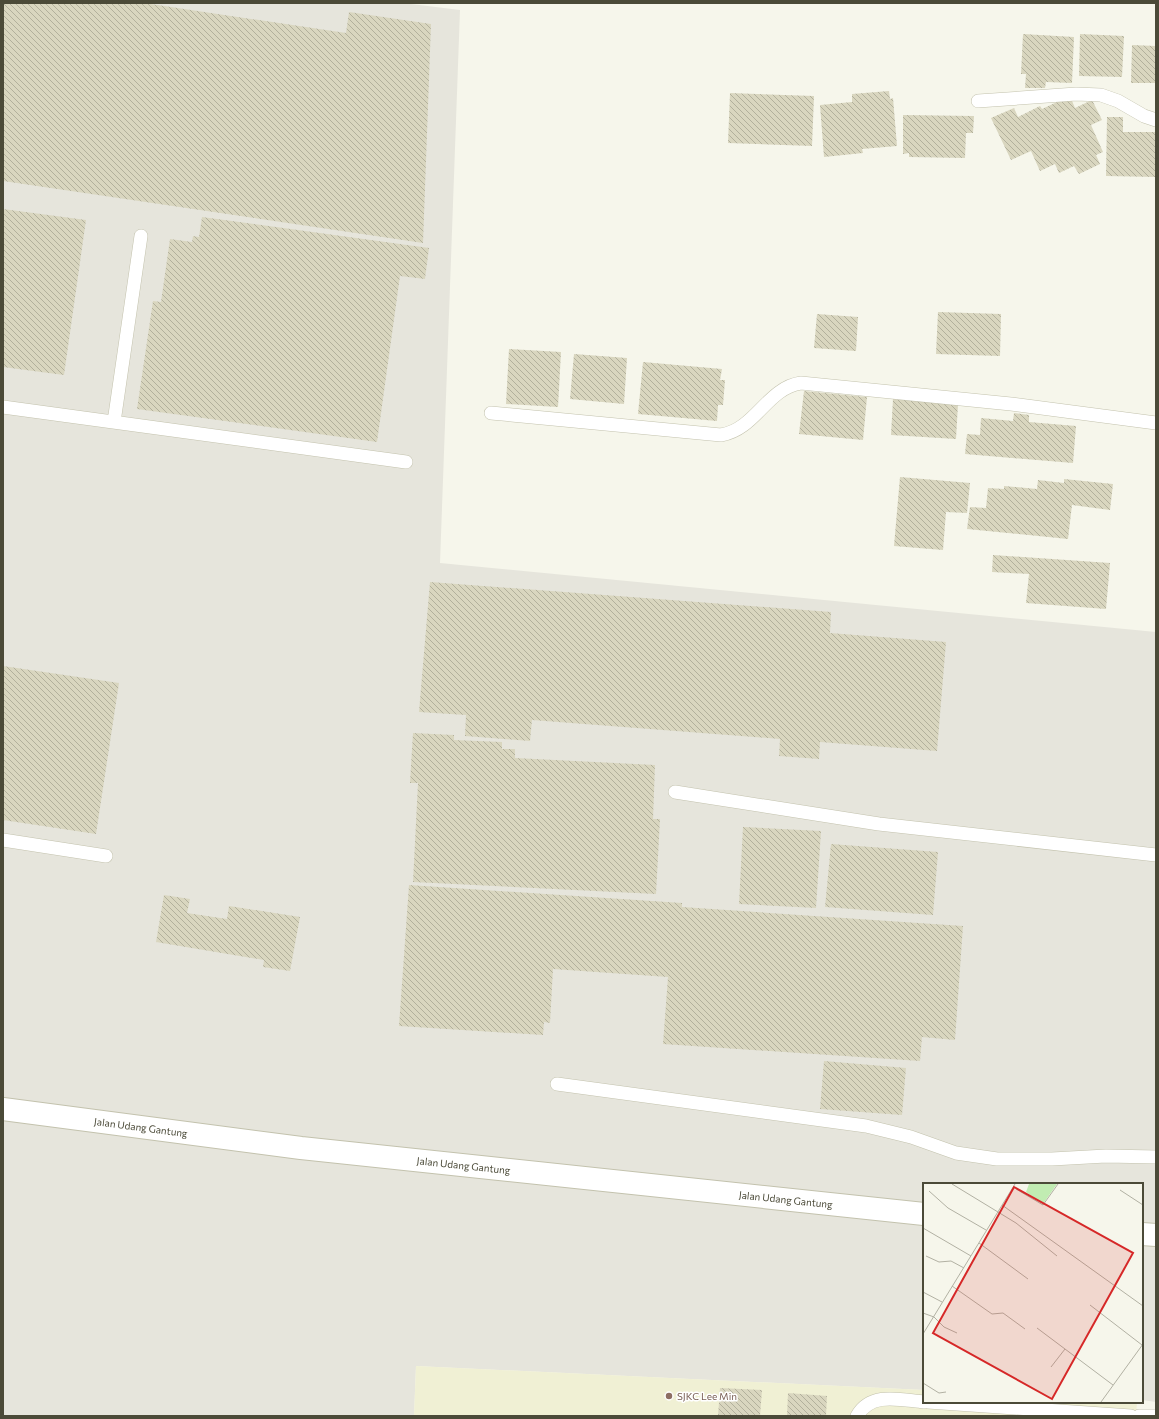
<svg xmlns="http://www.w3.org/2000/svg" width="1159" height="1419" font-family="Commissioner,sans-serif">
<defs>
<pattern id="building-back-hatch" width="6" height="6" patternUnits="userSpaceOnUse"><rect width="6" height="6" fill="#d9d6bf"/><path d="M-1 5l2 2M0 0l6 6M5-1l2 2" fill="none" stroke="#b2b09c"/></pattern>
</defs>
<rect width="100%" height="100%" fill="#f6f6eb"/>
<path fill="#e6e5dc" d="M3,3h400l57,7 -20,553 716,69v770l-14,-2v-216h-218v206l-508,-24 -2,50h-411z"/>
<path fill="#f0f0d4" d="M416,1366l508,24v12h213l-1,14h-722z"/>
<path fill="url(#building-back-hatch)" d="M3,3h141l202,30 3,-21 82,12 -8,219 -420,-62z
M1023,34l51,3 -2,46 -26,-1 -1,6h-20l1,-14h-5z
M1080,34l44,2 -2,41 -43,-1z
M1132,45l24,1v37h-25z
M889,91l1,8 3,-1 4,48 -35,3 1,4 -39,4 -4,-52 32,-3v-8z
M730,93l84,3 -2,50 -84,-3z
M1070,96l5,12 17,-8 10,20 -11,5 12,27 -7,3 4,9 -21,10 -5,-8 -15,7 -4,-9 -15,7 -9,-20 -20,9 -20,-42 23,-10 4,9 22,-11 2,3z
M903,115l71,1 -1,17h-7l-1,25 -56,-1v-4l-6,1z
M1107,117h16v15h33v45l-50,-1z
M3,209l83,11 -22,155 -61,-8z
M202,217l227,31 -4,31 -25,-3 -23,166 -240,-33 16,-108 8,1 9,-63 22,3 1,-6 6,1z
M938,312l63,2 -1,42 -64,-2z
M817,314l41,3 -2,34 -42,-3z
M509,349l52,3 -3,55 -52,-3z
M574,354l53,4 -3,46 -54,-5z
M643,362l79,7 -2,11h5l-2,25h-5l-1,16 -79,-7z
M804,391l63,6 -4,43 -64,-6z
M893,399l65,5 -2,35 -65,-4z
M1014,413l15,2v7l47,4 -3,37 -108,-9 2,-20 13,1 1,-17 32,3z
M900,477l70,6 -3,30 -21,-1 -3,38 -49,-4z
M1064,479l49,5 -3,26 -38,-5 -4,34 -101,-10 3,-22 16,1 2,-20 16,1v-3l33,3 1,-9 26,3z
M993,555l117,8 -4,46 -80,-6 3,-29 -37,-2z
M430,582l401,30 -1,21 116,9 -9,109 -117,-9 -1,17 -40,-3 1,-17 -248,-19 -2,21 -65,-5 1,-21 -47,-3z
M3,666l116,17 -23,151 -93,-14z
M413,733l41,2v5l48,2v7h13v9l140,7 -2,54h7l-4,75 -243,-12 5,-99h-8z
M743,827l78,4 -5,77 -77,-4z
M831,844l107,8 -5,63 -108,-8z
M409,885l273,18v4l281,19 -8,114 -33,-3 -2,24 -257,-17 5,-67 -115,-8 -3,54 -6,-1 -1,13 -144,-9z
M164,895l26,4 -3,14 40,6 2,-13 71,11 -10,54 -27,-4 1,-7 -108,-18z
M824,1061l82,7 -4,47 -82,-6z
M720,1388l42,2 -2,26h-42z
M788,1393l39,3 -1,20h-39z"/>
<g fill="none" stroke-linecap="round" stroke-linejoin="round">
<g stroke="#c3c2ad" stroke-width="14">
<path id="service" d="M978,101l98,-7 25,1 17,6 26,15 12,4
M3,407l403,55
M491,413l230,22c35,-6 46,-47 80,-52l210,21 145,19
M114,422l27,-186
M675,792l204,32 277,31
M3,840l103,16
M557,1084l309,42 45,11 45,16 41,6h55l54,-3 50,1
M928,1402l203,14
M857,1416c14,-25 44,-16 67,-14
M1139,1416h17"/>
</g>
<g stroke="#c3c2ad" stroke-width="24">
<g id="minor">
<path id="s1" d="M3,1109l298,39 623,66"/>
<path d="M1142,1234l14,1"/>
</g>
</g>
<use href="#service" stroke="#fff" stroke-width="13"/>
<use href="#minor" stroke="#fff" stroke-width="22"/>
</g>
<circle fill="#8d6e63" stroke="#fff" stroke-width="1.5" cx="669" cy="1396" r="4"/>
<g text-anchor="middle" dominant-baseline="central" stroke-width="3" stroke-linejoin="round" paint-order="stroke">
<g font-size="10" fill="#4b4a38" stroke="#fff">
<text stroke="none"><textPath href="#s1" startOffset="139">Jalan Udang Gantung</textPath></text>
<text stroke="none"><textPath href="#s1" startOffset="464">Jalan Udang Gantung</textPath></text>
<text stroke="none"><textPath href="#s1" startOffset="788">Jalan Udang Gantung</textPath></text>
</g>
<g font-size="10" fill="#785e54" stroke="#fff" text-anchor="start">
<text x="677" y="1396">SJKC Lee Min</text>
</g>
</g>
<g transform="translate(923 1183)">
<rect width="220" height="220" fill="#f6f6eb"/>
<path d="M106,1h28l-14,20 -17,-12z" fill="#c1ecb2"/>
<path fill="none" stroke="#b2b1a3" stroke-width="1" d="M29,1l64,39 41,33M93,6l27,16 15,-21M197,7l23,15M6,8l19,17 38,22M79,22l141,101M0,45l48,28M56,60l49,36M3,73l13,6 12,-1 13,7M29,103l40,28 11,-1 22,16M0,109l19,10M167,122l52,40M0,130l11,4 10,10 13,6M114,145l76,57M0,151l92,-150M128,184l14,-18M0,200l16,10 7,-1M178,219l42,-58"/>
<path fill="#d62828" fill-opacity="0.15" stroke="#d62828" stroke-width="2" d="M91,4l119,66 -81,146 -119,-66z"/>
<rect width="220" height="220" fill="none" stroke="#4b4a38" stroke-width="2"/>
</g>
<rect width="1159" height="1419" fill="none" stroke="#4b4a38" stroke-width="8"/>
</svg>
